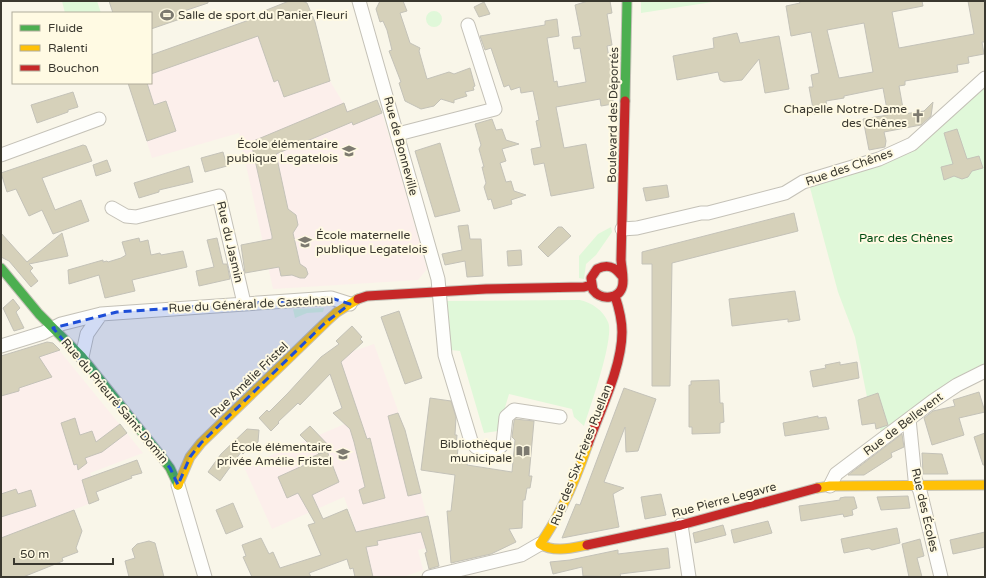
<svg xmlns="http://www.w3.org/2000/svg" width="986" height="578" font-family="'Varela Round',sans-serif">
<rect width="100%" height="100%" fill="#f9f6e9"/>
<path fill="#fcefeb" d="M261,16l14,65 3,-1 6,17 46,-16 18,30 29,-11 5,13 17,56 28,100 -9,11 -145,9 -34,-156 -87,25 -24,-75h23v-28z
M47,342l7,2 89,109 -53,20 9,27 -98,38v-182z
M374,344l31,86 29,116 -16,4 5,20 -20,7h-39l-12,-48 3,-2 -11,-30 -72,32 -28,-62 103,-44 -22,-62z"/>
<path fill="#e0f8d9" d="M62,1h35l4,12h-36z
M641,1h78l-78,12z
M426 19a8 8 0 1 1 16 0a8 8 0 1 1-16 0Z
M985,86v279l-104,70 -1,-7 -5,-5 -8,-26 -12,-60 -17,-45 -29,-108 75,-22z
M611,227l1,5 -16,23 -10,9 -2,15 -5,-1v-22l19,-22z
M580,300c12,3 23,10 28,22 7,15 -18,85 -24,104l-10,-9 -2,-8 -63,-15 -11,37 -14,2 -24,-82 -9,-1 -4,-49z
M324,308l-1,4 -16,1 -12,5 -2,-9z"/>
<path fill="#d6d1ba" stroke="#c4c2b8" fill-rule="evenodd" d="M109,1h99v2l-27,9 2,6 -32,11v-16h-38z
M289,1h13l5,2 8,19 15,59 -46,16 -6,-17 -4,2 -16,-46 -107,38v-19l115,-41 -2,-3z
M380,1h23l4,10 -7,2 10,30 10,5 -1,3 8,28 22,-7 5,2 16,-6 5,18 -2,1 1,3 -9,2 2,4 -13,4v3l-13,-4 -7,7 -13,3 -16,-8 -6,-18 2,-1 -12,-31 3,-1 -5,-20 -4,-9 -3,1 -4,-13z
M588,1h22l2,12 -5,1 5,31 -5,1 6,36v22l-12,2 -1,-7 -44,8 8,41 22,-4 8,44 -43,8 -7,-33 -10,2 -3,-16 10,-2 -5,-26 3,-1 -6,-29 -12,2 -1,-6 -9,3 -2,-5 -5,2 -13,-39 -6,2 -5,-14 65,-11v-4l12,-2 2,17 -12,2 7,44 3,-1 1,6 28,-5 -6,-34 -6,1 -2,-12 9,-1 -6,-31z
M799,1h123l1,5 -31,6 7,36 75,-14 -6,-33h17v41h-3l2,12 -16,3 1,6 -12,2 1,7 -53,9v4l-6,1 5,28 20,-3 9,-9 -2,14 -10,9 -37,7 2,9 -1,6 -16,3 -6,-31 25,-4 -5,-27 -39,8v2l-18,3 2,11 -14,2 -5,-27h4l-2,-12 8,-2 -8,-41 -20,4 -5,-30 14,-3zM864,23l9,49 -34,6 -12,-48z
M484,2l6,12 -11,3 -5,-10z
M737,33l3,10 39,-7 10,53 -24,4 -6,-34 -17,21 -18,2 -4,-2 -2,-8 -41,8 -4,-24 41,-8 -1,-10z
M128,83h19l7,22 12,-4 10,30 -29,10z
M73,92l5,15 -10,3v2l-31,11 -6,-18z
M377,100l5,13 -29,12 -1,-3 -76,32 12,55 8,6 2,10 -5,8 7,31 6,4 2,6 -3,4h-5l-8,-3 -11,1 -2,-9 -34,6 -4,-28 31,-6v-3l-21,-94 93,-39 3,9z
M492,119l4,11 6,-1 4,11 13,4 -17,5 4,12 -6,2 6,19 5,-1 3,10 12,4 -15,5 1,4 -18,5 -3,-10 -3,1 -4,-13 2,-4 -4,-16h2l-5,-18 2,-4 -6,-21z
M957,129l10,30 12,-3 4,12 -11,3 -4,6 -6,2 -8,-3 -10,4 -3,-13 12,-3 -9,-31z
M440,143l20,68 -25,6 -20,-66z
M83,145l3,1 6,15 -50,17 13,32 26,-10 8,21 -36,13 -11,-24 -13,6 -13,-27 -9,3 -6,-19z
M223,152l4,14 -22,6 -4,-14z
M107,160l4,11 -15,5 -3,-11z
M189,166l4,16 -34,8v2l-20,6 -5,-15z
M667,185l2,12 -23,4 -3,-13z
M794,213l4,18 -126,32 -2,123h-18v-122h-10v-12z
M468,225l2,14h11l2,37 -16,1 -2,-16 -20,4 -3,-11 20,-4 -4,-24z
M558,227h4l9,9 -23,21 -10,-10z
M1,233l26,29 35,-29 6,23 -39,8 4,4 -3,3 8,10 -7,6 -22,-26 -8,-4z
M139,238l1,4 8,-2 3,15 9,-2 1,2 22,-4 4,16 -55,13 3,11 -30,7 -6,-23 -30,9 -1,-14 35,-10v2l4,-1 1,1 13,-4 5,-3 -4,-13z
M217,238l6,26h4l3,15 -31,7 -3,-15 18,-4 -7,-27z
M521,250l1,15 -14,1 -1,-15z
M795,291l5,29 -12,2v-3l-56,7 -3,-27z
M13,299l7,9 -4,4 8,16 -10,3 -11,-23z
M399,311l23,67 -17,6 -24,-67z
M352,326l10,11 -2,2 3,3 -22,20 26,77 3,-1 15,60 -22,6 -4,-14 6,-3 -11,-45 -4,-13 -17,-16 9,-5 -12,-34 -30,31 -2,-2 -20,19 1,1 -8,8 -12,-13 8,-8 2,2 19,-19 33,-36 18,-13 -3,-3z
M47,342l6,1 7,7 -21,7 13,20 -33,11v3l-18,5v-40z
M840,362v3l17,-3 2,16 -46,9 -3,-16 16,-3 -1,-3z
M719,380l1,23h3l1,19 -4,1v10l-28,1v-7h-3v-42h2v-4z
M624,388l32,11 -18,52 -12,1 -1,-25 -21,55 20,6 -11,6 6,33 -57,11 14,-34 4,1z
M979,392l6,20 -26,6 5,17 -32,10 -8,-27 9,-7 22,-5 -2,-6z
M878,393l10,32 -12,4 -1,-6 -13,2 -4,-25z
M430,398l21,3 5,16 -1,18h2l-1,13h2l-1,11 11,2 -1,4 45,7 3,-32 -3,-3 2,-16 1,-2 19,2 -5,55h3l-2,12h-3l-2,12h-2l-1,28 -13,1 7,13 -25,12 -40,9 -4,-52h4l4,-36 -34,-5z
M398,413l7,17 16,63 -13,3 -20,-80z
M818,416v2l8,-1 3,12 -44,7 -2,-13z
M75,418l5,17 12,-4 4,11 24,-18 7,9 -25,19 -17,6 2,5 -9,7 -1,-6 -3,1 -13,-42z
M310,426l22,23 -13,5 -19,-19z
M247,429l12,1 -1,12 -8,7 -1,-1 -6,6 -2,-2 -21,29 -12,-9 13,-18z
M985,433v32h-2l-9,-28z
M902,434l2,13 -13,6 1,4 -28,18h-16z
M327,451l12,31 -27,13 11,24 24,-10 9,23 72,-16 11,50 -10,3 -4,-16 2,-1 -6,-20 -44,9 1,4 -12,2 7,30h-18l-2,-9 -3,1 -3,-10 -38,14 2,4h-59l-9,-20 3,-1 -4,-11 19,-7 8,16 4,-2 7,16 41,-13 -13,-30 7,-2 -17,-30 -11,5 -9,-21 33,-15 -2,-4z
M922,453l20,1 6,20h-25z
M137,460l5,13 -11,3 1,2 -36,14 3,8 -10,4 -7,-24z
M16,489l2,5 13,-4 5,16 -35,11v-23z
M661,494l5,21 -21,4 -4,-22z
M908,496l2,12 -29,2 -4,-13z
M845,497h9l3,11 -5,2 1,5 -9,2 -1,-3 -42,7 -2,-15 41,-6v-2z
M233,503l10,24 -17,7 -10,-24z
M74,510l8,21 -6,17 2,4 -16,6 1,3 -40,16h-22v-39z
M768,521l4,12 -38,10 -3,-13z
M723,525l3,10 -31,8 -2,-10z
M897,528l3,15 -28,7 -3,-2 -25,5 -3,-14z
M985,532v15l-32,7 -3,-14z
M920,539l4,17 -7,2 5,19h-13l-7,-33z
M149,541l6,2 9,34h-35l-4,-16 10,-3 -3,-9 5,-5z
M668,548l2,20 -50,6 1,3 -38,-1 -1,-9 -29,7 -3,-12 20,-2 48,-10v4z"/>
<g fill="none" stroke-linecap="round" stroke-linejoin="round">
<g stroke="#c4c1b7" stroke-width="15">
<path id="street" d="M359,1l79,278 7,76 26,86 5,6 21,3 6,-6 3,-27 8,-7 46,7
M398,134l97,-25 -27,-84
M1,155l98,-36
M112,208l14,8 10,1 83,-21 25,107
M622,229l15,-1 64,-15h7l77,-20 18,-11 76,-23 33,-15 73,-66
M1,346l42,-13 18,-9 40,-10 230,-16 19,6
M82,357l5,-23 14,-20
M909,419l6,60 5,12 21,86
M178,485l27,92
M830,486l6,-12 97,-73 24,-16 28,-14
M681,525l8,52
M429,577l92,-22 19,-11"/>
</g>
<g stroke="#c4c1b7" stroke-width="11">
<path id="fast" d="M625,101l2,-100
M1,268l38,46 43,43 79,99 9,12 8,17"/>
</g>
<g stroke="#c4c1b7" stroke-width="11">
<path id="slow" d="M178,485l12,-28 11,-14 125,-121 11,-10 21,-13
M817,488l13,-2 155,-1
M587,545c-15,3 -33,8 -47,-1 22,-31 36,-65 48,-100"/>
</g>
<g stroke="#c4c1b7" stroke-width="11">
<path id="jam" d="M621,275c-7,-9 -14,-11 -24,-6l-6,9 2,12c4,5 10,8 17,7 19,-3 12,-24 11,-37l4,-159
M358,299l9,-3 119,-7 98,-2 7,-2
M588,444c12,-33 34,-77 34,-112 0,-12 -3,-24 -7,-36
M587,545l94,-20 136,-37"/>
</g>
<use href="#street" stroke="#fefefc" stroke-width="13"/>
<use href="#fast" stroke="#4caf50" stroke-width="9"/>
<use href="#slow" stroke="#ffc107" stroke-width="9"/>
<use href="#jam" stroke="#c62828" stroke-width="9"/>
</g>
<path fill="#1d4ed8" fill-opacity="0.2" stroke="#1d4ed8" stroke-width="3" stroke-dasharray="8 5" stroke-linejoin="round" d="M331,298l19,6 -24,18 -125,121 -11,14 -12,28 -8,-17 -117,-140 64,-16z"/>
<defs>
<g id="stadium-bare" transform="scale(1.08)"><path d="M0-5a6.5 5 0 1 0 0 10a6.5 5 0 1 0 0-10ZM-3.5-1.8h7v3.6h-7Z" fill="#7d7a70" stroke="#fffae3" stroke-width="2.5" paint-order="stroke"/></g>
<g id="church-bare" transform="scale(1.08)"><path d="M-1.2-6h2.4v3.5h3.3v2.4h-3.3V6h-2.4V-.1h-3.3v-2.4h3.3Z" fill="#7d7a70" stroke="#fffae3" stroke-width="2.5" paint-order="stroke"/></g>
<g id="school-bare" transform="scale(1.08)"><path d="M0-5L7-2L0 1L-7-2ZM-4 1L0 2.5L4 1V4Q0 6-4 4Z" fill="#7d7a70" stroke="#fffae3" stroke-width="2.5" paint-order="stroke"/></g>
<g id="library-bare" transform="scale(1.08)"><path d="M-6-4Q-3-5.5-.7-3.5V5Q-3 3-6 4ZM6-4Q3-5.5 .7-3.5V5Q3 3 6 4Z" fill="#7d7a70" stroke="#fffae3" stroke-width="2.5" paint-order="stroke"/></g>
</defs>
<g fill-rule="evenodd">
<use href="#stadium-bare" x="167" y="15"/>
<use href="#church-bare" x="918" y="116"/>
<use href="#school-bare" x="349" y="151"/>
<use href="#school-bare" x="305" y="242"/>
<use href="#library-bare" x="523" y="451"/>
<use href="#school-bare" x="343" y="454"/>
</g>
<g text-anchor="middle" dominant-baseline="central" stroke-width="4" stroke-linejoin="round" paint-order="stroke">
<g font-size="12" fill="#3a382f" stroke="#fffae3" text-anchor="end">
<text x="178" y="15" text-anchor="start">Salle de sport du Panier Fleuri</text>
<text x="907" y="109">Chapelle Notre-Dame<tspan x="907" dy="14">des Chênes</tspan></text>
<text x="338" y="144">École élémentaire<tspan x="338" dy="14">publique Legatelois</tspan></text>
<text x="316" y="235" text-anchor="start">École maternelle<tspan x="316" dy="14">publique Legatelois</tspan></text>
<text x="512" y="444">Bibliothèque<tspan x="512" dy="14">municipale</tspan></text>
<text x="332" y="447">École élémentaire<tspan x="332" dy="14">privée Amélie Fristel</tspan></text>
</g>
<g font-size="12" fill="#3a382f" stroke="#fffae3">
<text transform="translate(613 115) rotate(-89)">Boulevard des Déportés</text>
<text transform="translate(401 146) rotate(75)">Rue de Bonneville</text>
<text transform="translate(849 167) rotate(-19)">Rue des Chênes</text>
<text transform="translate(230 242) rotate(77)">Rue du Jasmin</text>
<text transform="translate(251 304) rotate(-3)">Rue du Général de Castelnau</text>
<text transform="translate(249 380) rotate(-44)">Rue Amélie Fristel</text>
<text transform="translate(115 401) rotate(50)">Rue du Prieuré Saint-Domin</text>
<text transform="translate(903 424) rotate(-37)">Rue de Bellevent</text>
<text transform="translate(581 455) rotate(-69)">Rue des Six Frères Ruellan</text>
<text transform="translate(724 500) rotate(-15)">Rue Pierre Legavre</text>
<text transform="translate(925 510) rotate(77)">Rue des Écoles</text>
</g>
<g font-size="12" fill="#004c12" stroke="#fffae3">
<text x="906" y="238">Parc des Chênes</text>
</g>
</g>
<rect width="986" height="578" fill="none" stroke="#3a382f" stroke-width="4"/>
<rect x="12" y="12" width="140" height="72" fill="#fffae3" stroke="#b0ac9b"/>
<rect x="20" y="25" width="20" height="6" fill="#4caf50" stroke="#b0ac9b"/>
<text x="48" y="32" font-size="12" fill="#3a382f">Fluide</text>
<rect x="20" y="45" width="20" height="6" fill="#ffc107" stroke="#b0ac9b"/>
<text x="48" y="52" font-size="12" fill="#3a382f">Ralenti</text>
<rect x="20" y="65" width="20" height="6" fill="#c62828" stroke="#b0ac9b"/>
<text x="48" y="72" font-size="12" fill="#3a382f">Bouchon</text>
<path d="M14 558v6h99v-6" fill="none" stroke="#3a382f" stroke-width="2"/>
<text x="20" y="558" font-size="12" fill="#3a382f" stroke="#fffae3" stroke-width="3" paint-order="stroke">50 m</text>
</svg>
